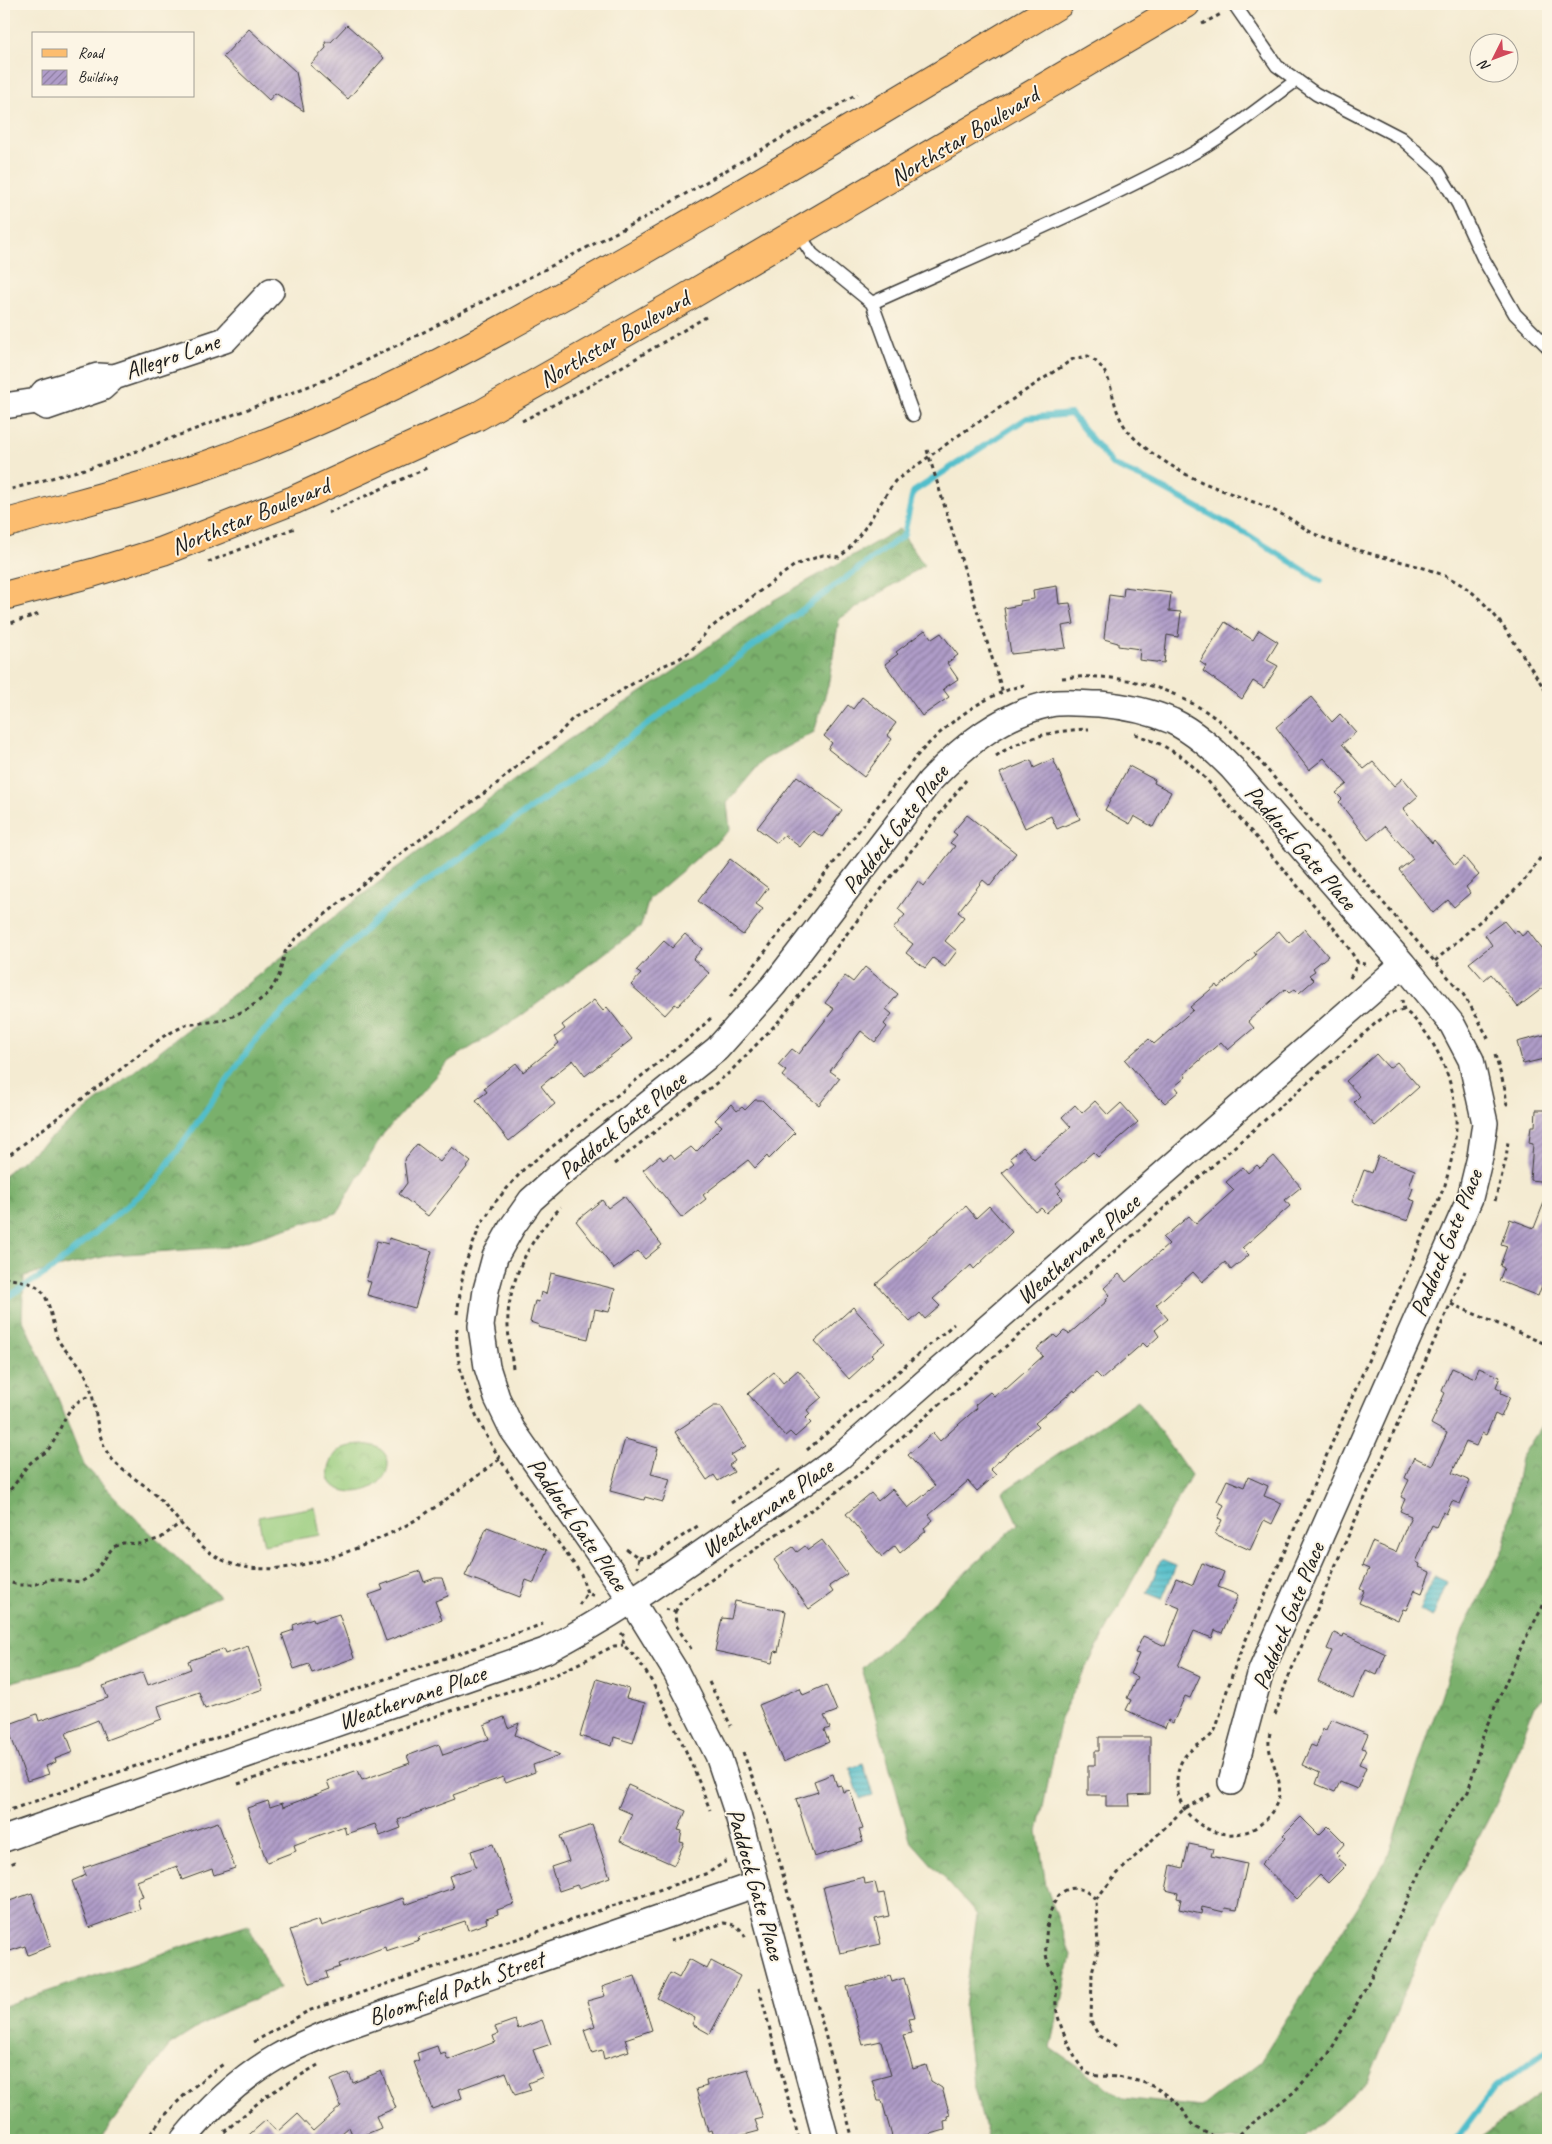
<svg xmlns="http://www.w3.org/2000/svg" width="1552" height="2144" font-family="Caveat,sans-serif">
<defs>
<pattern id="forest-crowns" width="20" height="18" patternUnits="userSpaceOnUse" patternTransform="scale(1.25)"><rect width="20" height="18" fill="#7ab06c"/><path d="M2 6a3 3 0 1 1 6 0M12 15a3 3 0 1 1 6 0" fill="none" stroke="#638e58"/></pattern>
<pattern id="park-crowns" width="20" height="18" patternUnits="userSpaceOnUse" patternTransform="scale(1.25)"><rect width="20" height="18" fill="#98cc7d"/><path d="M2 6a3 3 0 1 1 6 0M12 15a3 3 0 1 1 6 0" fill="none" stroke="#82af6b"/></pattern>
<pattern id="water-rules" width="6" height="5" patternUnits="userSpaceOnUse" patternTransform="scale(1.25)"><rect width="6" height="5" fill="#51becb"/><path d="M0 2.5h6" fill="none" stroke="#429aa4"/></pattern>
<pattern id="building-hatch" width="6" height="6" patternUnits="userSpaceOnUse" patternTransform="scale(1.25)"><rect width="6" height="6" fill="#af9cc8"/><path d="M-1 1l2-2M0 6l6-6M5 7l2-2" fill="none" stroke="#8e7ea2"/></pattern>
</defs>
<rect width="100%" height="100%" fill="#fcf5e5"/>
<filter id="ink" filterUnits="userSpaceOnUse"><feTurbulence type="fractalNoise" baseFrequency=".02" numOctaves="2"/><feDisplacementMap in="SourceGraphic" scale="10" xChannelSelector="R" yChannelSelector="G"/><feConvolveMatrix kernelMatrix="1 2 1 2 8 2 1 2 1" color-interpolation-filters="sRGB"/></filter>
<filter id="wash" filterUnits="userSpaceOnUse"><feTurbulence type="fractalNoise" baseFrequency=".0096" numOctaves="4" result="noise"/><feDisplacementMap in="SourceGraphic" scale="20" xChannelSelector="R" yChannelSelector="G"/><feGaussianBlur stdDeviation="1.12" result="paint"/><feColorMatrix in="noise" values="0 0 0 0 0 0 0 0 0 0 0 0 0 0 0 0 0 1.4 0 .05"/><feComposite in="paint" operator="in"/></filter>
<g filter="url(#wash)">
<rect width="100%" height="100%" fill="#f4ebd2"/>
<path fill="url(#forest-crowns)" stroke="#4b6644" d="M899,529l25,36 -85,54 -11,67 -14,46 -51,28 -36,43 3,27 -81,69 -8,27 -123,92 -69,43 -66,73 -46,79 -110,34 -116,8 -87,21 -2,42 32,70 30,77 59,61 77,70 -139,68 -77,20v-509l157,-125 256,-197 148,-111 106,-69 103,-73z
M1138,1400l53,75 -57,103 -72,136 -24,118 8,54 25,69 -20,93 72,50 78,9 59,-45 126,-201 77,-231 42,-85 16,-87 27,-42v278l-12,9 -38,97 -74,144 -56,138 -67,58h-313l-15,-56 -9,-77 13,-92 -67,-75 -48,-172 156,-144 -15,-32z
M248,1925l31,63 -62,27 -48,31 -70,94h-95v-134z
M1548,2087v53h-71z"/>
<path fill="url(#park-crowns)" stroke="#5a744c" d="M362,1444c4,1 11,1 15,3 28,16 -2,56 -38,42 -18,-8 -10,-34 4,-41 5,-2 13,-2 19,-4z"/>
<path fill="#98cc7d" stroke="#5a744c" d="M315,1507l5,28 -56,10 -6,-28z"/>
<path fill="url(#water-rules)" stroke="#366d74" d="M1161,1560l15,6 -14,33 -15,-6z
M1434,1576l13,6 -14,35 -14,-6z
M863,1764l10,31 -13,4 -10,-31z"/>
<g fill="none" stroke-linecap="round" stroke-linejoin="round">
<path stroke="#51becb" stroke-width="6" d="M4,1299l47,-29 105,-89 100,-142 125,-125 207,-146 316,-233 9,-43 114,-74 44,-4 42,51 38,17 99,54 71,45
M1456,2140l39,-52 53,-39"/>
</g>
<g id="blocks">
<path fill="url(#building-hatch)" d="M347,25l37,33 -36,41 -38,-34 16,-17 -1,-6h6z
M249,29l47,43 8,39 -29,-18 -6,7 -46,-43z
M1057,586l2,18 11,-1 4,21 -12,2 4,22 -55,6 -7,-46 16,-3v-4l14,-2 -1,-9z
M1124,587l47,6 -2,18 12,1 -3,25 -11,-2 -3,28 -25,-3 1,-11 -22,-3v-3l-14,-4 5,-44 14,2z
M1225,622l28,18 6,-10 19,12 -11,18 11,6 -14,22 -11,-7 -11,18 -39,-28 3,-5 -6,-4z
M925,630l7,9 9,-6 17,22 -11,8 11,16 -15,10 6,8 -27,19 -37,-52 13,-10 -2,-2z
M862,697l34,26 -9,12 5,4 -28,38 -36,-28 4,-6 -8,-7 24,-31 5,4z
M1311,697l21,25 8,-8 16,18 -14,12 22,25 9,-7 21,24 9,-8 15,18 -15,13 29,34 2,-3 21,25 9,-8 15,18 -13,12 4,6 -16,14 -6,-7 -15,13 -34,-43 14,-11 -28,-33 -17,14 -29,-38 3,-3 -6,-6 11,-9 -23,-26 -15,12 -33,-43z
M1053,759l27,60 -23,10 -6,-13 -26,12 -25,-55 31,-13 3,8z
M1129,766l26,14 -1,3 17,9 -18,35 -19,-11 -4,8 -25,-14z
M797,776l45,34 -20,27 -9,-6 -13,16 -16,-12 -7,8 -20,-15z
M967,815l49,38 -26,33 -7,-6 -25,32 6,5 -19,24 12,10 -12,16 -12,-9 -8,10 -19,-15 7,-9 -20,-15 12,-14 -7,-6 20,-28 6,5 31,-40 -5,-3 7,-8 -4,-3z
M730,859l38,29 -12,16 7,5 -20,26 -45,-34z
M1504,921l10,12 3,-3 5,6 6,-5 20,26v27l-30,23 -27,-33 -7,6 -15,-17 23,-18 -7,-10z
M1305,929l23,27 -15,12 2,3 -6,4 5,5 -15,13 -4,-4 -6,4 -4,-4 -37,32 6,7 -26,22 -7,-8 -37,32 2,3 -11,9 4,5 -14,12 -5,-5 -1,1 -34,-39 24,-21 5,5 39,-34 -3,-3 26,-22 2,3 38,-33 -2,-3 25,-21 10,12z
M685,934l17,15 -9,10 16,14 -31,33 -3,-2 -10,11 -34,-30 10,-11 -5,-3 28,-30 8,7z
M865,967l33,27 -12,15 6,5 -8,10 3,3 -12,15 -14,-11 -31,40 10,7 -21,27 -37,-29 4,-5 -8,-6 14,-16 7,5 35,-45 -9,-6 20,-27 8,6z
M594,1000l9,11 4,-4 25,32 -47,37 -12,-16 -32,26 14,18 -46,37 -33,-41 11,-8 -3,-4 32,-25 7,9 36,-29 -4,-6 10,-8 -3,-4z
M1548,1034v24l-25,6 -6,-22z
M1376,1054l13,14 8,-6 22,25 -44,39 -21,-24 6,-6 -14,-15z
M755,1100h7l33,33 -26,26 -2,-3 -12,12 -7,-8 -45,35 3,4 -24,19 -39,-48 17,-14 3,4 8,-6 4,5 16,-12 5,5 26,-26 -7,-6 16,-16 6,7 5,-4 3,3z
M1095,1101l13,14 13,-12 17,19 -40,35 -5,-5 -37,32 5,6 -3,3 5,5 -17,15 -5,-5 -5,4 -34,-39 12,-10 -4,-5 13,-11 11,12 37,-32 -9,-10 13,-12 7,8z
M1536,1110h12v72l-18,-2 3,-36 -4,-1 2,-17h4z
M417,1144l23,18 12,-15 19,15 -43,54 -29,-22 8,-11 -3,-23z
M1274,1156l27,31 -16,13 5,6 -48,42 7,7 -18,15 -6,-8 -23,20 -9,-10 -37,33 12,14 -13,11 4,6 -12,11 -4,-4 -41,36 -6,-6 -21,19 -1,-2 -39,33 3,3 -48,43 6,6 -19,16 -9,-10 -39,34 4,5 -9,8 2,3 -26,22 -5,-7 -13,11 -36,-43 25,-21 7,8 14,-12 16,19 27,-22 -27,-31 25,-22 7,8 37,-33 -2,-3 15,-13 4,4 10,-8 2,1 37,-33 -6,-7 17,-14 3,3 7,-7 5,3 38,-33 -1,-2 4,-4 -6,-7 15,-14 7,8 43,-38 -6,-6 26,-22 7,8 38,-34 -8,-8 17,-15 5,6 9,-8 3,3z
M1378,1156l37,14 -6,17 4,1 -4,11 6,2 -7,20 -56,-19 12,-32 8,3z
M1547,1195l1,92 -6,-2 -4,11 -39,-15 5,-13 -4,-2 7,-20 -6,-2 9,-25 24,9z
M624,1196l38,49 -17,14 -7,-8 -24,18 -38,-48 26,-21 6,8z
M966,1206l10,12 13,-12 23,26 -38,37 -3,-4 -38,34 7,7 -15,13 -5,-6 -10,9 -34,-38z
M389,1238l43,13 -17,57 -48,-13 4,-13 -5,-1 11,-40 11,3z
M551,1273l64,16 -6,23 -14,-3 -7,30 -50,-12 1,-2 -9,-3 5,-21 4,1 2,-10 5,2z
M853,1307l32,36 -14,12 2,2 -24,22 -34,-38z
M1452,1368l23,10 4,-10 21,9 -4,10 6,3 -1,3 9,4 -9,20 -6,-3 -9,21 -4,-2 -6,13 -10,-4 -14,31 18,8 -10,23 -8,-3 -6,13 -3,-2 -7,15 -4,-2 -16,37 4,2 -1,3 11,5 -8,21 -7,-3 -9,20 -3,-1 -5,11 -39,-17 5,-12 -4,-2 9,-20 -7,-3 10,-24 24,10 15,-36 -11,-5 5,-12 -4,-2 8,-17 -4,-2 9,-21 18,9 15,-33 -16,-9 14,-31 -3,-2z
M798,1370l24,27 -15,13 3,4 -4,4 5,5 -16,14 -5,-5 -5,4 -37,-42 26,-22 9,11z
M714,1406h7l25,40 -15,9 4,6 -6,4 5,7 -16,9 -4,-6 -7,5 -32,-48z
M625,1439l33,9 -7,26 19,5 -7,23 -18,-5 -1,3 -34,-9z
M1248,1477l20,9 -4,10 18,7 -10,21 -8,-4 -14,30 -35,-16 7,-14 -4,-2 6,-13 -7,-4 10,-21 17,7z
M487,1527l60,23 -13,33 -8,-3 -6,17 -55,-21z
M822,1540l25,34 -18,12 4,6 -24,17 -35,-49 19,-13 4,5 8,-6 3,4z
M1202,1563l22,9 -6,15 20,8 -16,38 -7,-3 -3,8 -18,-7 -16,35 22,10 -10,22 -5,-2 -12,27 -5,-3 -3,8 -39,-18 5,-10 -4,-2 10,-21 -7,-3 9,-20 -4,-1 8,-17 22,10 15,-38 -14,-6 10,-24 17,7z
M420,1571l4,11 11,-4h7l6,18 -13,5 7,19 -56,21 -17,-46 14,-5 -2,-5z
M735,1601l51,10 -8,41 -3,-1 -3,12 -57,-12 7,-33 9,1z
M339,1614l15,44 -42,15 -3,-9 -15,5 -12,-35 12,-4 -1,-5 20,-7 1,4z
M1334,1633l9,4 1,-3 42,20 -9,21 -11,-5 -13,28 -35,-17 14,-30 -5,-2z
M248,1646l15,43 -58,20 -6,-17 -41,14 4,13 -56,21 -8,-20 -32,13 7,19 -18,7 1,3 -10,4 3,8 -22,7 -20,-56 30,-11 2,7 69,-23 -5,-12 40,-14 5,13 43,-16 -3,-8 35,-12 2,5z
M597,1679l32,10 -3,9 19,5 -12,40 -19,-6 -2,9 -32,-10z
M826,1685l11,26 -13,5 6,12 -6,2 5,12 -46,20 -24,-57 41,-17 3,7z
M504,1717l4,11 11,-5 -4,12 45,20 -27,10 2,7 -29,11 -3,-6 -50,18 2,4 -57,21 3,8 -21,8 -5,-12 -29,10 -2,-8 -50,19 2,6 -29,11 -20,-54 21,-7 2,6 12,-4 1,4 47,-18 -3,-8 31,-11 4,10 48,-17 -3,-7 32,-12 4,11 46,-16 -5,-14z
M1331,1719l37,15 -6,14 4,1 -7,15 7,3 -9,22 -17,-7 -5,10 -19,-8 4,-11 -18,-8 9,-20 5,2 7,-18 3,1z
M1099,1737h51v57l-21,1 1,11h-24v-11h-18v-30h7v-14h4z
M833,1774l4,12 4,-1 2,7 7,-2 13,39 -4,1 4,12 -49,15 -18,-58 22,-7 -4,-11z
M628,1785l58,26 -8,19 4,1 -2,11 4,1 -10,22 -54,-24 12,-27 -14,-6z
M1301,1817l18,18 9,-9 17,17 -8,9 3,3 -2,3 8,7 -18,18 -8,-8 -23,24 -36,-35 25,-26 -3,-3z
M218,1822l17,46 -21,7 -2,-6 -30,11 -5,-14 -40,15 6,16 -6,2 3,10 -51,19 -17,-47 14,-6 -3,-7z
M592,1825l18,52 -31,11 -2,-3 -18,6 -8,-24 18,-6 -9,-25z
M493,1844l21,60 -17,6 1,4 -12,4 1,5 -19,7 -3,-9 -47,16 1,3 -33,11 -1,-4 -46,17 1,3 -14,5 2,6 -18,6 -20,-54 29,-10 2,6 82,-28 2,7 48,-17 -4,-12 27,-9 -5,-16z
M1189,1844l24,5 -2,7 36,8 -10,46 -12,-2 -1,4 -22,-5 -1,7 -22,-5 2,-10 -4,-1 1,-5 -12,-3 5,-25 12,3z
M864,1877l1,7 10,-2 3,12 6,-1 5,23 -14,3 6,25 -41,9 -17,-66z
M32,1893l19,53 -23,9 -3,-9 -21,7v-50z
M689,1959l18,10 4,-8 29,15 -30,58 -18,-10 3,-6 -38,-20 13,-25 9,5z
M635,1976l17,54 -27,9 4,12 -25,8 -2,-9 -10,3 -8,-23 11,-4 -8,-25 18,-5 -3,-9z
M890,1976l2,6 12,-4 11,40 -7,1 4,14 -9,2 10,34 13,-4 5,16 11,7 8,27 -3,1 1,4 -4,1 1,9 -35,10h-17l-11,-39h-4l-6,-21 19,-5 -10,-34 -18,4 -16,-58z
M515,2020l3,9 24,-9 9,24 -18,6 10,27 -15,6 3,7 -16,5 -9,-23 -47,17 3,9 -30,11 -18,-47 5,-2 -2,-7 20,-7 3,9 5,-2 3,7 47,-18 -2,-6 5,-2 -3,-7z
M748,2069l15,49 -8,2 4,11 -34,9h-10l-3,-10 -4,1 -12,-42 11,-3 -1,-5z
M381,2071l15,37 -20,8 5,12 -27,11 -5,-12 -15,13h-91l23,-20 11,12 20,-18 16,17 28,-25 -10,-26 18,-7 4,10z"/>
</g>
</g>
<g filter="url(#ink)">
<use href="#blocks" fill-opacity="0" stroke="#3c3b37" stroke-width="1"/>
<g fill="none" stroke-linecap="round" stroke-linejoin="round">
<g stroke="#3c3b37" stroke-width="15">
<path id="lane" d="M1234,4l43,62 39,28 85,44 37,33 20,33 26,56 31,54 33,33
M798,233l14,21 60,49
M913,415l-41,-112c106,-48 214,-92 316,-147 39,-21 73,-50 109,-76"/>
</g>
<g stroke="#3c3b37" stroke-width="28">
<path id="street" d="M114,377l111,-37 46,-49
M4,406l33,-5 10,6 55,-19 12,-11 -16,-1 -54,16 -7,9
M4,1839l541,-188c61,-31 117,-70 174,-110 41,-28 82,-55 122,-85l562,-492
M183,2140c27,-33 58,-62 94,-83 17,-10 36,-17 53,-25l427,-148
M826,2140l-88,-325 -20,-60 -42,-83 -44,-71 -120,-172 -15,-31 -10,-31 -6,-41 5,-36 9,-33 17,-30 19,-27 27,-24 159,-127 57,-64 156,-204c33,-35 72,-67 120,-77 15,-3 34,0 49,0 25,2 50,7 73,17 23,11 42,29 60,47l171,196 49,60 19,36 14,63 -5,34 -10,41 -209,473 -30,111"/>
</g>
<g stroke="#3c3b37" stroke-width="30">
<path id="primary" d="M4,524c66,-19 134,-35 200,-58 153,-53 296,-134 436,-214 141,-81 280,-164 419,-248
M4,596l88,-23 71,-22 131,-51 184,-84 201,-114 507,-298"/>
</g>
<path stroke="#3c3b37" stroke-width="3" stroke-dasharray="4 4" stroke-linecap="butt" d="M1202,24l19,-10
M522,421l62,-32 122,-72
M927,450l76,243
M4,491l99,-27 222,-84 91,-44 228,-118 213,-124
M328,513l101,-46
M208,562l87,-34
M4,625l35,-11
M1062,678c41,-4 78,1 116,18
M1183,699c30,13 52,34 73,58l207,237 14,23 13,25
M1135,734l25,10 24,14 23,22 136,159 15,24 9,1
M996,756c27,-19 60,-26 93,-27
M1435,961l79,-70 15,-16 19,-29
M1350,978l8,-15
M730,997l185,-239c30,-33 65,-62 109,-73
M1495,1055l10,34 2,18
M4,1159l160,-123 22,-11 38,-5 24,-11 21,-16 10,-17 6,-24 10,-13 101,-82 98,-71 34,-29 29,-21 16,-18 23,-12 64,-39 17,-7 13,-8 19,-23 86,-64 28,-10 16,2 8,-6 17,-22 31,-48 67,-48 111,-74 15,-3c26,15 21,38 32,62 10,22 36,38 55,50 34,21 73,29 108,47 9,4 17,11 26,16 15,8 33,14 49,19 40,13 83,16 116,44 30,26 52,68 74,100
M614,1164l115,-91 51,-53 186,-240
M1495,1201l11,-42 2,-18
M4,1278c34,5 41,7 48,41 2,7 3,15 6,21 8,14 22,21 28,36 11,24 8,53 21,76 13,21 34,28 50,44 19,20 35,45 58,60 49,31 132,-1 180,-25 38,-18 71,-48 105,-72
M1451,1304l97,41
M457,1314l7,-47 16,-41 16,-25 28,-32 168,-133 20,-19
M457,1328c-6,85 77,179 124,246l6,19 10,4
M513,1368c-2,-17 -6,-36 -5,-54 4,-41 24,-78 53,-107
M807,1450l147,-126
M4,1495c15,-11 17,-26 30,-35 4,-4 9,-5 13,-9 16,-18 16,-49 44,-55
M731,1503l52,-36
M626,1549l13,9 -2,10
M639,1558l14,-2 46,-31
M4,1581l15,4h14l19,-6 29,3 12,-7 20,-28 10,-4 19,1 19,-6 19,-15
M579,1605l8,-12
M665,1609l10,3 1,13 17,27
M675,1612l5,-9 8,-7 146,-102 36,-29 506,-442 12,-9 16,-4
M621,1633l3,3 -1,9c18,15 28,35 39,56 18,35 34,72 48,109
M709,1682l22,44
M1275,1715l11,-32 56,-133 123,-279
M1270,1733c-7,28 22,47 3,77 -30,49 -106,17 -95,-38 5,-26 28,-26 37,-42 3,-7 5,-15 7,-22 4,-16 10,-32 15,-48l208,-475c5,-19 10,-37 11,-57 2,-40 -20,-94 -52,-118l-2,-10
M743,1752l29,81 81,307
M238,1784l313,-107 63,-31 9,-1
M4,1812l539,-188
M4,1866l11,-4
M1096,1899l20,-24 68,-66 29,-17
M670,1941l54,-18c11,1 18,5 22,16
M759,1988l40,152
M254,2042l54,-31 400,-138 17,-11v-3
M1116,2046l-17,-10 -8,-14 1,-50 6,-22 -2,-51c-4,-3 -8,-7 -13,-9 -33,-12 -39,42 -37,64 2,13 7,18 10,29 2,6 -1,15 0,22 1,16 16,51 26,63 8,11 23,7 35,9 12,2 26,4 37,10 8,4 18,11 25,18 6,6 8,15 15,21 7,6 17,7 22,14
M224,2132l42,-36 52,-31
M146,2140c23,-33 46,-54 79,-77
M1234,2140l11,-11 49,-37 34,-37 25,-44 18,-34 67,-142 14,-23 16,-20 16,-60 39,-89 19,-35 6,-17"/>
<use href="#lane" stroke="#fff" stroke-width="12"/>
<use href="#street" stroke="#fff" stroke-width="25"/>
<use href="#primary" stroke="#fcbd6f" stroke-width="28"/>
</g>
</g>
<g text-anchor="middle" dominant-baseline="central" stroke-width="4" stroke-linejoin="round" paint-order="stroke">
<g font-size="24" fill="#1c1c1c" stroke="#fcf5e5">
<text transform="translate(964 136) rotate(-31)">Northstar Boulevard</text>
<text transform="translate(614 339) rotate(-30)">Northstar Boulevard</text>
<text transform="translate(172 356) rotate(-19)">Allegro Lane</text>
<text transform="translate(250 516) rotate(-22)">Northstar Boulevard</text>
<text transform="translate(895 829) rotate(-52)">Paddock Gate Place</text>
<text transform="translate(1301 847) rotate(49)">Paddock Gate Place</text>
<text transform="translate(622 1125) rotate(-39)">Paddock Gate Place</text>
<text transform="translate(1446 1243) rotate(-68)">Paddock Gate Place</text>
<text transform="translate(1078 1249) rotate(-41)">Weathervane Place</text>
<text transform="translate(767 1508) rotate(-35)">Weathervane Place</text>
<text transform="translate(578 1524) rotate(55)">Paddock Gate Place</text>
<text transform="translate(1288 1616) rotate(-68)">Paddock Gate Place</text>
<text transform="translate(412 1697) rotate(-19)">Weathervane Place</text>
<text transform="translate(756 1884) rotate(74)">Paddock Gate Place</text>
<text transform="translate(456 1988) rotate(-19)">Bloomfield Path Street</text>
</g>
</g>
<rect width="1552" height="2144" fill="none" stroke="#fcf5e5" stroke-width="20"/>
<rect x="32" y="32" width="162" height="65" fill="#fcf5e5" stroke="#a29e95"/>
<rect x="42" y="49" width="25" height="8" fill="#fcbd6f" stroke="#a29e95"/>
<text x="78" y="58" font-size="15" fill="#1c1c1c">Road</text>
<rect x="42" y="70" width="25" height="15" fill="url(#building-hatch)" stroke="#a29e95"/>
<text x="78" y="82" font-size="15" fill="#1c1c1c">Building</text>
<g transform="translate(1494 58) rotate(228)"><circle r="24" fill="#fcf5e5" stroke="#a29e95"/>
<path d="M0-4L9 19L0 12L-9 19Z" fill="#d1495b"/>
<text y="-8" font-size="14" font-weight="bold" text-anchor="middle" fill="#1c1c1c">N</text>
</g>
</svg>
